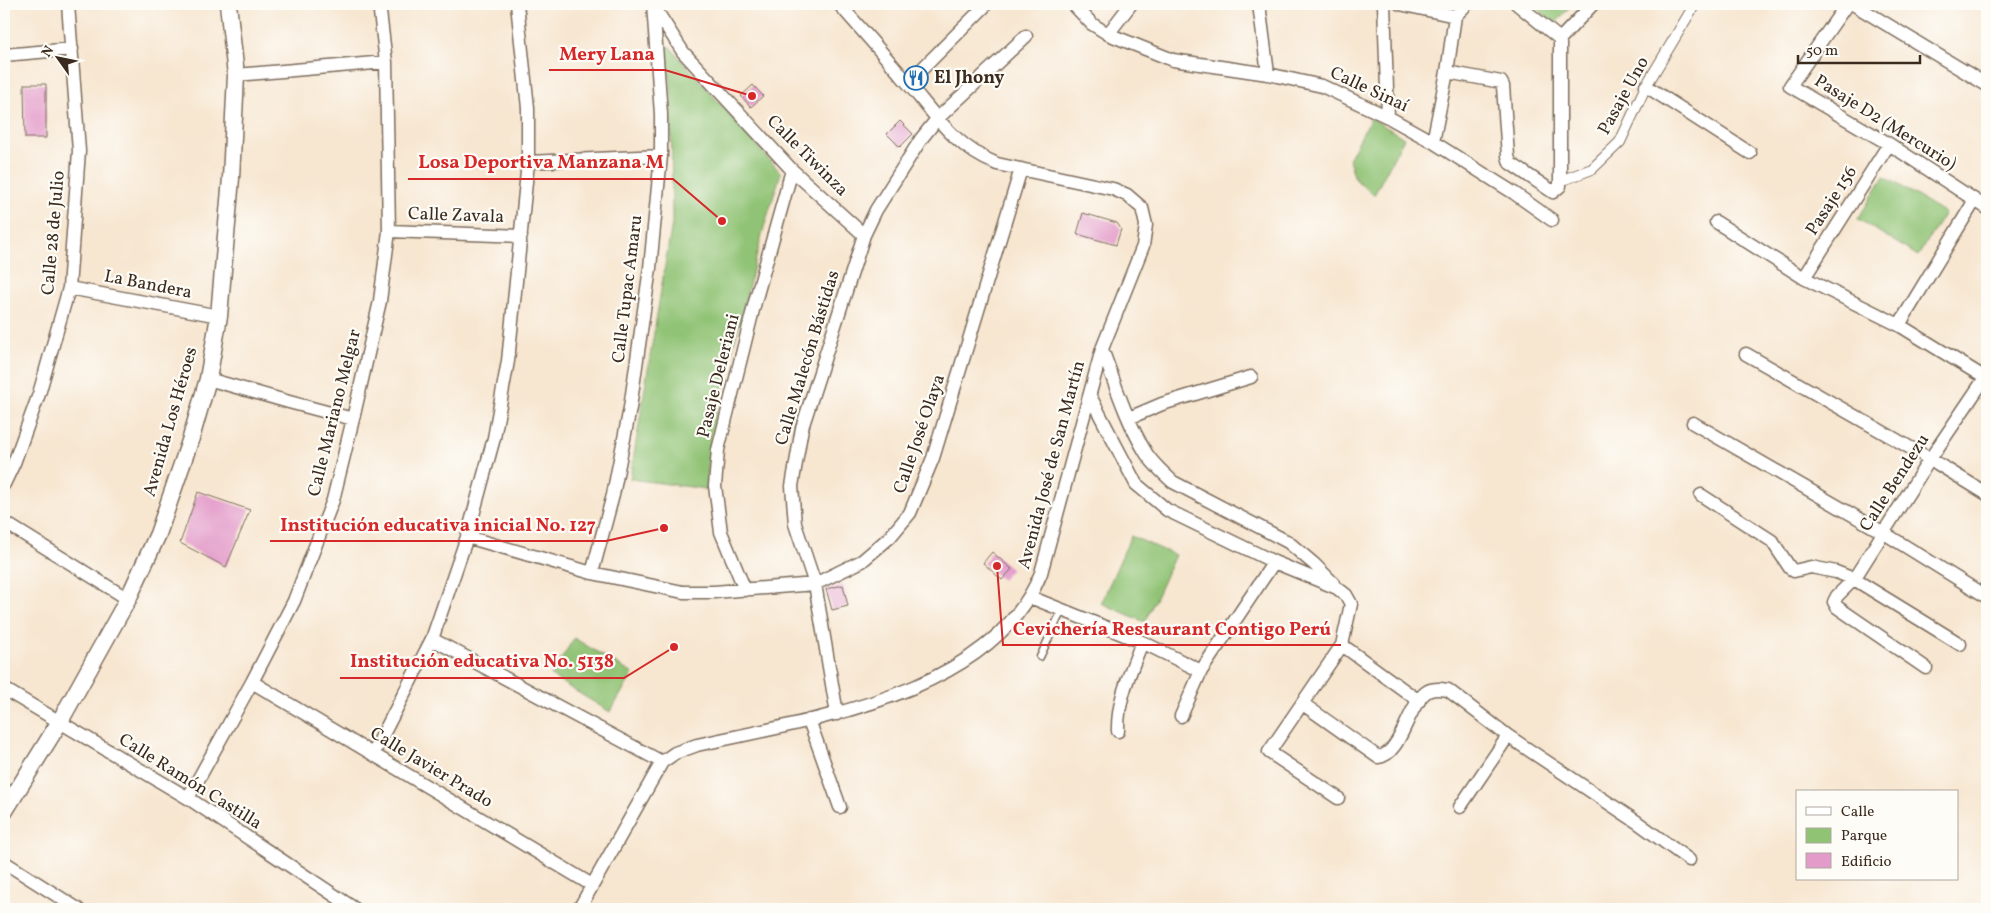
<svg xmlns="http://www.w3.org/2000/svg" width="1991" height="913" font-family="Vollkorn,serif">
<rect width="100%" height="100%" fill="#fdfcf7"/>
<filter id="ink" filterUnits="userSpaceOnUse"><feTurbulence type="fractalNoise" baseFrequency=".02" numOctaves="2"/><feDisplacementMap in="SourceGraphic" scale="10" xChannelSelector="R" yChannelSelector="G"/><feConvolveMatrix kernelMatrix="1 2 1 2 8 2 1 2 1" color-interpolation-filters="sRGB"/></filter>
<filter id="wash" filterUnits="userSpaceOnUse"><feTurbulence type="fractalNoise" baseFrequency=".0096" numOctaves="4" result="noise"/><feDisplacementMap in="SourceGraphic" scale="20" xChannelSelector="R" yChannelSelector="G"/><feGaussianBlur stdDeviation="1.12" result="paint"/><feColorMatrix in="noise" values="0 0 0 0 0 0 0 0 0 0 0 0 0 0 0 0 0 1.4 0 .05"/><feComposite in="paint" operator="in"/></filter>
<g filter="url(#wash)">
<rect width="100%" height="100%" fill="#f7e6d0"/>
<path fill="#90c374" stroke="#667649" d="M1532,4h40l-17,20z
M669,46l112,127 -17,54 -53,208 -5,54 -76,-10 42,-256 -1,-141 -7,-31z
M1371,118l33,20 -30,57 -19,-16 -6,-20z
M1884,176l61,37 -27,43 -60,-37z
M1131,536l44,19 -30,67 -44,-19z
M574,638l59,36 -23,38 -59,-36z"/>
<g id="blocks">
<path fill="#e39bca" d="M24,84h22v54h-21z
M753,85l10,11 -12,11 -10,-11z
M900,121l13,13 -13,13 -13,-13z
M1083,213l34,10 4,6 -5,16 -39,-11z
M198,492l52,18 -24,57 -46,-24z
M992,552l20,17 -10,11 -19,-17z
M843,585l5,21 -16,4 -6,-21z"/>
</g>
</g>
<g filter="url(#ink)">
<use href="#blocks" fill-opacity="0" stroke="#7d6c5c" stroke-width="1"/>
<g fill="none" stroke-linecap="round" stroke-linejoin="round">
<g stroke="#7d6c5c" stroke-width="9">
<path id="service" d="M1040,657l22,-47"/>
</g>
<g stroke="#7d6c5c" stroke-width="12">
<path id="pedestrian" d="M1560,181l32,-12 28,-27 26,-56 49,-82"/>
</g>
<g stroke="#7d6c5c" stroke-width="15">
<path id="minor" d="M1073,4l19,20 16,10 65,26 95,14 54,12 66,31 45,25 81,51 38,27
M1259,4l9,70
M1384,4l4,113
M1400,4l55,12
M1517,4l43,35
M1847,4l-57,82 99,58 98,64
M1853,4l134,81
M656,10l27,42 109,118 72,65
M1108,34l23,-30
M4,55l68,-6
M1447,72l54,10 2,4 5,70 2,7 43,29 7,-6v-147l33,-35
M236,75l150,-13
M908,83l76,-76
M1646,86l104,67
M1433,142l14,-70 8,-56 12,-12
M528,162l133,-6
M1716,222l88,56 95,47 88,54
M389,231l132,5
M1804,278l85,-134
M69,288l150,28
M1899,325l76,-125
M1102,349c13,35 25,73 44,104 7,11 17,20 27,29l115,60 26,22 19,19
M1746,354l184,105 57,35
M208,379l81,23 64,17
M1090,396l46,88 31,26 107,52 63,26 9,7 5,9 -9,41 -73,107 69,46
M1129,418l33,-14 89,-27
M1693,423l191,110 103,64
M4,484l10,-21 25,-69 30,-106 10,-137 -11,-147
M1701,495l71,46 18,27 4,3 17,-4 25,5 18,7 106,65
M4,522l124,77
M467,537l125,36 91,19h31l101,-8 47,-23 28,-24 20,-24 23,-55 88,-289
M592,573l21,-78 17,-87 20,-140 11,-112v-42l-8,-110
M745,590l-24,-58 -6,-46 3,-36 37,-148 37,-132
M1030,597l112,45 59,29
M432,639l230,123
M1342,645l77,56
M1926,668l-89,-61 -3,-5 3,-6 17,-17 76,-120 57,-84
M252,682l340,203
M4,689l184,109 167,111
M1303,704l75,53c24,-2 30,-55 50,-66 6,-3 14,-2 20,-1l60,46 129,86 52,38
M837,714l-22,-130 -20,-60 -3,-38 10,-58 62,-193 12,-25 45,-71 16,-20 89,-83
M1181,716l20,-45 73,-109
M809,720l31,87
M1118,731c-1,-31 13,-60 24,-89
M373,754l59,-115 35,-102 27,-99 14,-77 20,-199v-54l-11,-104
M188,798l64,-116 42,-81 39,-101 20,-81 27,-118 9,-70 -3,-169 -7,-58
M1460,807l48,-71
M4,862l74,47
M579,909l83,-147 13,-9 22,-8c112,-25 296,-50 344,-172l61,-224 41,-103 3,-21 -4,-17 -15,-13 -14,-6 -116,-25c-42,-17 -62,-49 -90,-82 -22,-26 -45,-52 -68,-78"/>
</g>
<g stroke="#7d6c5c" stroke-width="19">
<path id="tertiary" d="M4,812l55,-89 69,-124 30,-65 33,-96 17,-59 11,-63 12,-138 5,-103 -8,-71"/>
</g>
<use href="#service" stroke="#fff" stroke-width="6"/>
<use href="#pedestrian" stroke="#fff" stroke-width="10"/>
<use href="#minor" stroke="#fff" stroke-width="12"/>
<use href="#tertiary" stroke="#fff" stroke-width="16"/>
</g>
</g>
<defs>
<g id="restaurant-ring" transform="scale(1.25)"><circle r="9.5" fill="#fdfcf7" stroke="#1f6fb2" stroke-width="1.5"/><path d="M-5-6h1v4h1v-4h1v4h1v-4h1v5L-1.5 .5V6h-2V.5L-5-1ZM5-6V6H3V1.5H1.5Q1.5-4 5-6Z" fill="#1f6fb2"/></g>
</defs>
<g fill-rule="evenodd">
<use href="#restaurant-ring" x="916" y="78"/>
</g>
<g text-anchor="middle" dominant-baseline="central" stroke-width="4.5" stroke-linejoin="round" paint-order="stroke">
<g font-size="18" font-weight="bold" fill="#3b2a1e" stroke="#fdfcf7" text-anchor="start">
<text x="934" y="78">El Jhony</text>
</g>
<g font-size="18" fill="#3b2a1e" stroke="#fdfcf7">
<text transform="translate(1369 90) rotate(25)">Calle Sinaí</text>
<text transform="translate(1624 96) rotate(-61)">Pasaje Uno</text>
<text transform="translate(1885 123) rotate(32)">Pasaje D2 (Mercurio)</text>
<text transform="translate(807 156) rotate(45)">Calle Tiwinza</text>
<text transform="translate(1832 201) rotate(-57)">Pasaje 156</text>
<text transform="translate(456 216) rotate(2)">Calle Zavala</text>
<text transform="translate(54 233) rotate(-85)">Calle 28 de Julio</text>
<text transform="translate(148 285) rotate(11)">La Bandera</text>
<text transform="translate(628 289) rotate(-83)">Calle Tupac Amaru</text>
<text transform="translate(808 358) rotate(-73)">Calle Malecón Bástidas</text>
<text transform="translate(719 376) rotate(-76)">Pasaje Deleriani</text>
<text transform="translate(335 413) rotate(-76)">Calle Mariano Melgar</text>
<text transform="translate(171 422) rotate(-74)">Avenida Los Héroes</text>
<text transform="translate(920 434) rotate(-71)">Calle José Olaya</text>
<text transform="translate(1052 465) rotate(-75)">Avenida José de San Martín</text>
<text transform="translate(1895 483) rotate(-57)">Calle Bendezu</text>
<text transform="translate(431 768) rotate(31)">Calle Javier Prado</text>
<text transform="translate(190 782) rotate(32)">Calle Ramón Castilla</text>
</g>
</g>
<path fill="none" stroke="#d62828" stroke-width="2" d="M752 96L665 70H549M722 221L673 179H408M664 528L606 541H270M997 566L1003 645H1341M674 647L624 678H340"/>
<g fill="#d62828" stroke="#fdfcf7" stroke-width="2">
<circle cx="752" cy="96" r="5"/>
<circle cx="722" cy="221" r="5"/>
<circle cx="664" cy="528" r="5"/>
<circle cx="997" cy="566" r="5"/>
<circle cx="674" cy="647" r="5"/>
</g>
<g font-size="19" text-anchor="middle" font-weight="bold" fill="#d62828" stroke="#fdfcf7" stroke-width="4.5" stroke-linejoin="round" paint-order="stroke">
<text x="607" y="60">Mery Lana</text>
<text x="541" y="168">Losa Deportiva Manzana M</text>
<text x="438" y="531">Institución educativa inicial No. 127</text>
<text x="1172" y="635">Cevichería Restaurant Contigo Perú</text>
<text x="482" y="667">Institución educativa No. 5138</text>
</g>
<rect width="1991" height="913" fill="none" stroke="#fdfcf7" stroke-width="20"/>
<rect x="1796" y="790" width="162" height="90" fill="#fdfcf7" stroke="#afa8a0"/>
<rect x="1806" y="807" width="25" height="8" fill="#ffffff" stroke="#afa8a0"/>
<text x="1841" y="816" font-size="15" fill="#3b2a1e">Calle</text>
<rect x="1806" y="828" width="25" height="15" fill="#90c374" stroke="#afa8a0"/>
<text x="1841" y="840" font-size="15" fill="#3b2a1e">Parque</text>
<rect x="1806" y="853" width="25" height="15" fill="#e39bca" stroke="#afa8a0"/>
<text x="1841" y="866" font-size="15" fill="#3b2a1e">Edificio</text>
<g transform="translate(58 58) rotate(303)" stroke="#fdfcf7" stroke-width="4" paint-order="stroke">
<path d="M0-4L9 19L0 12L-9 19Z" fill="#3b2a1e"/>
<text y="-8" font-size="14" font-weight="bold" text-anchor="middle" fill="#3b2a1e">N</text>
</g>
<path d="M1798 55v8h122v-8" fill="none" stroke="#3b2a1e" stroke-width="2.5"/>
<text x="1806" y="55" font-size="15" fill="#3b2a1e" stroke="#fdfcf7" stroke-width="4" paint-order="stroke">50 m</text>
</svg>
